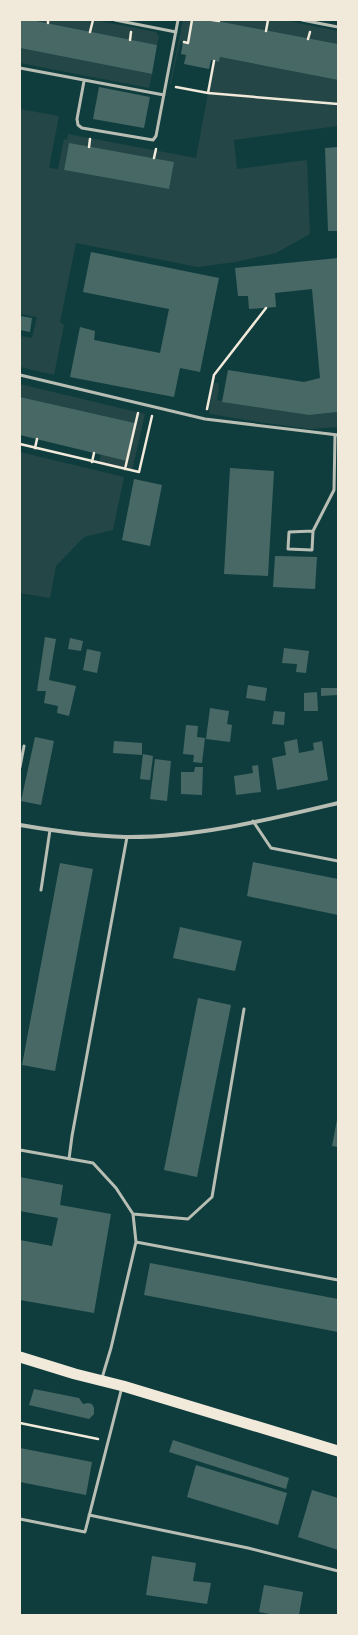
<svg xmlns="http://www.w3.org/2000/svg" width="358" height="1635" font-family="Roboto,sans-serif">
<rect width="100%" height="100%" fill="#0f3d3e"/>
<path fill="#244646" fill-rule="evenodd" d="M31,20h63l62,12 3,5 -2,8z
M183,20h9l-4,23 -8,-2 -9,43 -1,-1z
M212,20h71l55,11v13z
M20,48l132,26 -3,14 -129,-25z
M220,57l118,23v46l-104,14 3,29 70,-9 3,74 -34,19 -41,9 -37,5 -122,-24 -16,79 4,3 -10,50 -34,-8v-31l12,2 5,-21 -17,-3v-205l39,7 -10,52 9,1 6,-30 3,1 1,-6 128,24 18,-97 5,1zM69,144l104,18 -4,27 -105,-19z
M215,383h3l1,3 -2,14 92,15 29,-3v15l-28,2 -45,-6 -55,-9 -1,-4 4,-25z
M20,384l125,30 -13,57 -33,-8 2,-9 34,-31 -115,-26z
M20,452l104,25 -11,53 -29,7 -28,29 -6,32 -30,-5z"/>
<path fill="#486865" d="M20,20h11l126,25 -5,29 -132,-26z
M192,20h20l126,24v36l-118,-23 -1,5 -8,-2 -2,9 -25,-5 2,-9 -5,-1 2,-12 5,1z
M99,87l51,10 -6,31 -51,-9z
M69,143l105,19 -5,27 -105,-19z
M338,147v84h-10l-3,-83z
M91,252l128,26 -19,94 -20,-4 -6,29 -104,-20 10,-50 15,4 -1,9 66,13 9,-44 -86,-17z
M338,258v154l-29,3 -87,-13 6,-32 76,12 16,-4 -8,-89 -37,4 1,14 -27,2 -1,-13h-10l-3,-28z
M20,316l12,2 -2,14 -10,-2z
M20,397l115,26 -8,38 -107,-26z
M230,468l44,3 -6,105 -44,-2z
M134,479l28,6 -12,61 -28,-6z
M275,556l42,1 -2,32 -42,-2z
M45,637l11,2 -7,41 27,6 -7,30 -12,-3 1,-7 -14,-3 2,-12h-9z
M70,638l13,3 -2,10 -13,-2z
M284,648l25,3 -3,22 -10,-1 1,-8 -15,-1z
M87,649l14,3 -4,21 -14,-3z
M248,685l19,3 -2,13 -19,-3z
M321,688h17v7l-17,1z
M317,692l1,19h-14v-18z
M210,708l19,3 -2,13 5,1 -2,17 -24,-3z
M274,711l11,1 -1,13 -12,-1z
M186,725l12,1 -1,11 8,1 -3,25 -9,-1 1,-7 -11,-1z
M35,737l19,4 -13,64 -20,-4z
M297,739l2,14 15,-3 -1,-7 9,-2 6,39 -51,10 -5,-32 14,-3 -2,-13z
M114,741l28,2v12l-29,-2z
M143,754l10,2 -3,24 -10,-1z
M155,759l16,2 -4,40 -17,-2z
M258,765l3,27 -25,3 -2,-19 19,-3 -1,-7z
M195,767h8l-1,28 -21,-1v-22h13z
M253,862l85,17v36l-91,-19z
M60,863l33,6 -38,202 -33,-6z
M180,927l62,14 -7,30 -62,-13z
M198,998l33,7 -34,172 -33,-7z
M337,1120h1v27l-6,-1z
M20,1177l43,8 -3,20 51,9 -17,99 -74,-13v-60l32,6 6,-28 -38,-7z
M150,1263l188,36v33l-194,-37z
M34,1389l45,9 4,6 5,-1 4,1 2,4v6l-5,5 -60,-14z
M173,1440l116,38 -3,11 -117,-37z
M20,1448l72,14 -6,33 -66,-13z
M196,1465l91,28 -9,32 -91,-28z
M312,1490l26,8v52l-40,-13z
M152,1556l44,7 -3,18 18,2 -4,21 -61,-9z
M264,1585l39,7 -4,23h-24l-16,-3z"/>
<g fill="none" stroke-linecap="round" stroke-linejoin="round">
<path stroke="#f1e9da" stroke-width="2.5" d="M212,20l7,1v-1
M48,23v-3
M266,31l2,-11
M90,32l3,-12
M308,39l2,-7
M130,40l1,-8
M184,42l4,1 4,-23
M176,87l32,6 130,11
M208,93l6,-32
M89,147l1,-8
M154,158l2,-9
M207,409l7,-34 52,-67
M20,444l119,28 13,-56
M35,448l2,-9
M92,462l2,-9
M125,469l13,-56
M20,1423l78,16"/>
<path stroke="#b8beb3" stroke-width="3" d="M115,20l61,12
M302,20l36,7
M20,68l144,27
M84,81l-7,38 1,6 4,3 71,12 3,-4 22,-116
M20,375l185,44 133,16
M313,531l-24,1 -1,17 24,1 1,-19 21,-41 1,-55
M20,767l4,-21
M253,821l18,27 67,13
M41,890l9,-60
M20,1150l73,13 23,25 17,26 3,28 -25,106 -9,30
M69,1159l3,-23 55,-299
M133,1214l55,5 24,-22 32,-188
M136,1242l202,38
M89,1515l159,33 90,23
M20,1519l65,13 37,-145"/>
<path stroke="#b8beb3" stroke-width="4" d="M20,825c35,6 70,11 105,12 70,1 146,-18 213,-34"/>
<path stroke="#f1e9da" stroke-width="11" d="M20,1357l55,17 48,12 215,65"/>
</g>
<rect width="358" height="1635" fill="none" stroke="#f1e9da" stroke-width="42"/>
</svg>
